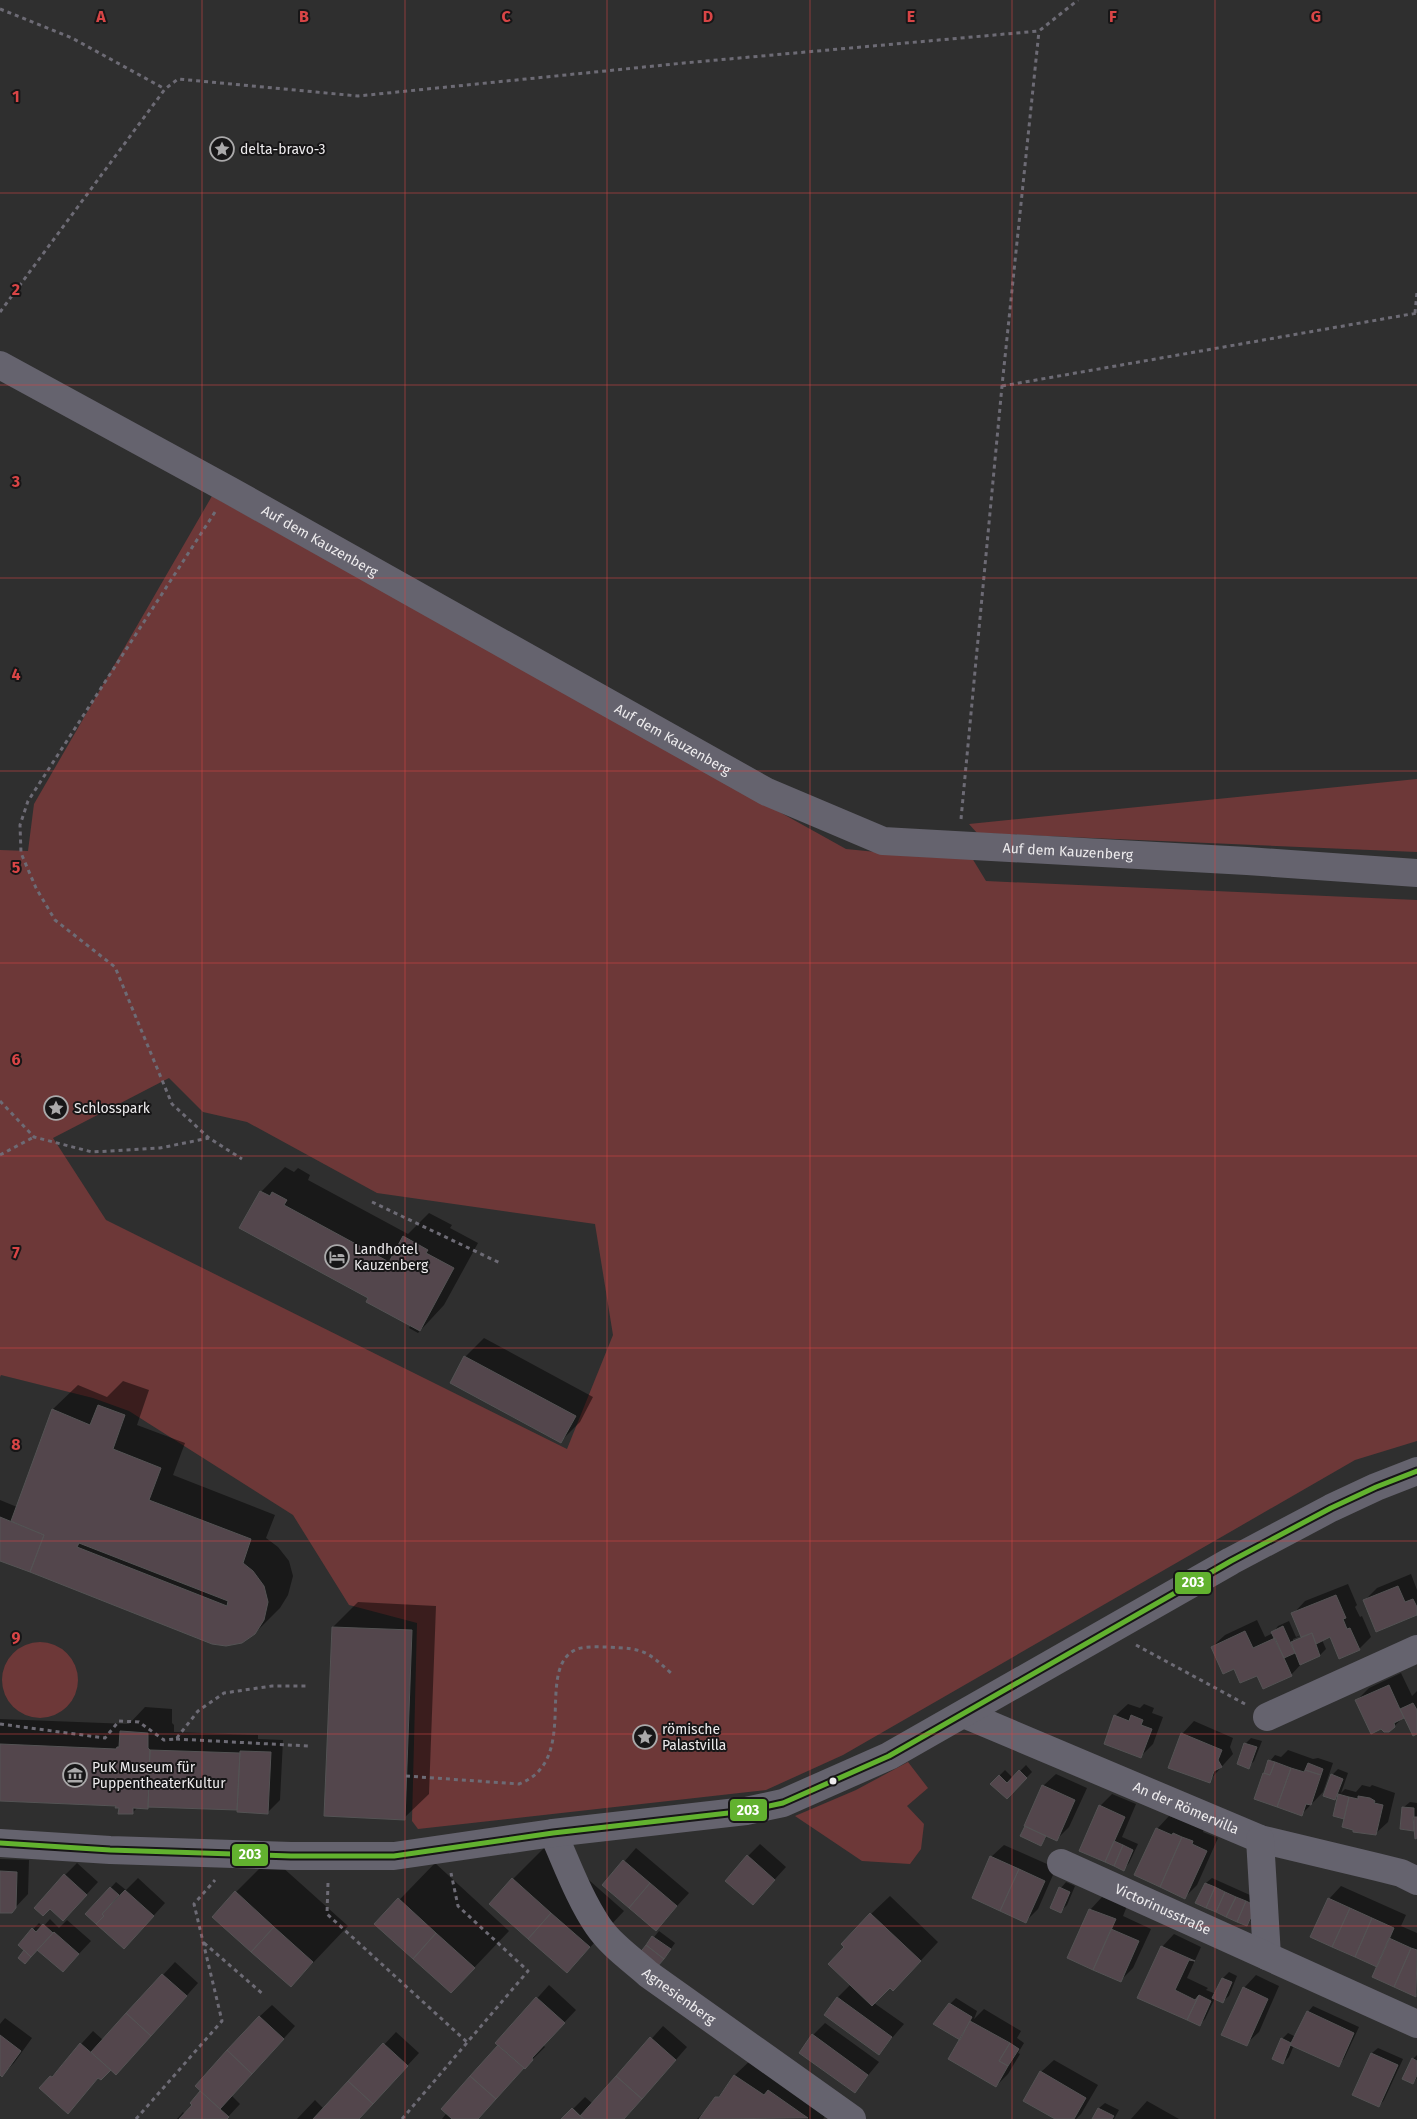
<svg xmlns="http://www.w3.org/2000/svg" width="1417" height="2119" font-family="'Fira Sans',sans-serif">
<rect width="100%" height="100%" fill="#2f2f2f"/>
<path fill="#6d3838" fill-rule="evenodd" d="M212,496l634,353 81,8 45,1 14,23 431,19v541l-62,19 -512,295 -77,35 -348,39 -6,-8 5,-198 -68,-18 -56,-90 -164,-104 -36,-13 -92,-23 -1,2v-527l28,1 6,-47zM169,1078l34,34 44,10 130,71 218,31 18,111 -46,114 -461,-229 -53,-82z
M1417,779v73l-440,-19 -8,-9z
M2 1680a38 38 0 1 1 76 0a38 38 0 1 1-76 0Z
M908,1762l20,26 -21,18 17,18 -3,25 -11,15 -48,-3 -67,-45 61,-26z"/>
<path fill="#0007" fill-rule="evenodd" d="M285,1167l9,5 4,-4 12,7 -2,5 100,54 21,-21 23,12 -2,3 28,15 -34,62 -26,28 -9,-5 2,-3 -41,-27 -109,-106z
M484,1338l109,59 -13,25 -19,19 -109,-59 13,-25z
M123,1381l26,9 -12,35 48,18 -12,32 102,40 -9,23 12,9 11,14 4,15 -5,19 -8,13 -25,25 -255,-74v-59l17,7 36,-98 25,-24 29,12z
M1411,1574l6,16v24l-53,-13 13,-13z
M1348,1584l9,21 -2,2 5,10 2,-1 9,21 -12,12 -28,-14 -9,5 4,9 -6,6 -17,7 -12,13 -34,-1 -22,-6 -23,-21 13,-12 32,-15 8,17 8,-4 5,-7 11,-5 7,16 6,-2 -9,-21 12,-13zM1317,1629l1,2 -25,11v-3z
M358,1602l78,4 -7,188 -25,24 -71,-191z
M1401,1673l11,23 5,-5v42l-12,-17 -16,15 -32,-31 12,-12z
M1128,1704l12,4 4,-4 10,4 -2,5 11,4 -10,27 -12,12 -26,-40z
M145,1707l27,2v14l2,2v7l84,3v4l25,1 -3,60 -12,12 -30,-3 -89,-3 -11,1 -6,6 -15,-9 -117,-4v-81l129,5z
M1194,1721l39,17 -3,9 3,7 -24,27 -27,-47z
M1251,1738l11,3 -8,20 -6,6 -3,-23z
M1288,1750l25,9 5,-1 15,5 -10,29 -22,23 -45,-17 14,-37 5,-6 6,2z
M1026,1765l6,7 -25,26 -15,-15 13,-13 8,8z
M1338,1769l10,4 -7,20 4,-4 11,3 6,-7 8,2 2,-2 23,8 -7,29 -13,12 -30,-16 -6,-24 -4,5 -3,-24z
M1056,1774l31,14 -18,39 -12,12 -9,-4 -7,10 2,-59z
M1112,1794l24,10 -14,33 16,7 -9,19 -5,6 -24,-63z
M1410,1802l7,1v34l-2,-9 -1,2 -10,-23z
M1169,1816l35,13 -1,3 15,6 -21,47 -12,12 -28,-68z
M548,1844l76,67 -57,61 -54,-93z
M760,1844l26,23 -33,36 -5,-47z
M1004,1845l52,23 -18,41 -12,12 -35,-64z
M636,1848l53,45 -33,36 -52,-44z
M271,1857l77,69 -57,60 -55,-94z
M0,1859l29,1 -1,34 -17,18h-11z
M77,1863l21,19 -23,25 -10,-32z
M435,1863l74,68 -58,61 -75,-68z
M138,1878l27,25 -29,32 -49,-21 29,-32 10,8z
M1212,1878l49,22 -9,19 -5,6 -50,-22 9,-20z
M1066,1882l9,4 -8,19 -6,6v-23z
M1341,1886l65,29 -5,11 16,7v60l-2,2 -37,-29 -49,-67z
M890,1896l48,46 -26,28 -22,16 -16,17 30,21 -25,29 -54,-39 13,-17 13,-13 20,-70z
M1102,1897l25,9 -4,10 28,13 -18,39 -13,13 -30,-71z
M50,1919l9,9 8,-8 24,21 -16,17 -37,-10 -12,2 -7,-6 20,-21 4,4z
M659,1931l16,12 -12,17 -22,-7z
M1174,1934l27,13 -14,31 21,10 -2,2 10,4 7,-16 6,-6 8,4 -8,20 -6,5 -8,-3 -10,21 -5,5 -61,-27 23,-50z
M175,1962l23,21 -70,78 -17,7 -12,9 -31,35 -27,-24 52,-57 10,9z
M1256,1975l23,11 -20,46 -13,12 -2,-56z
M549,1985l27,25 -33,35 2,2 -8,8 -13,12 -47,52h-35l58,-74 -3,-2z
M956,1998l21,13 -3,8 10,-10 37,22 -4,7 7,5 -6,10 2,1 -12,20 -12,12 -35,-47 -11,-35z
M272,2005l23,21 -63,70 8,8 -14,15h-49l6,-7 2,2 8,-9 -2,-2 68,-86z
M1313,2006l46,21 -15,32 -6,6 -44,-20 -5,12 -6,6 -1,-24 6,-6 8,4 12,-25z
M5,2018l27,20 -18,25 -12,12 -2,-1v-50z
M825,2023l54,39 -24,29 -42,-56z
M663,2026l24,21 -63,72h-39l-11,-10 -2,1 10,9h-19l22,-22 8,7z
M396,2032l23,21 -61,66h-61l18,-19 9,9z
M1378,2048l25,11 -19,41 -5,6 -26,-12 19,-41z
M1417,2055v23l-4,5v-24z
M754,2057l72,58 -3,4h-126l6,-6 2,1 30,-39z
M1054,2060l44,25 -17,29 -5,5h-19l-16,-47z
M1147,2101l32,18h-48z
M1105,2103l14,7 -5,9h-21l6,-11z"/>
<path fill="#53464c" stroke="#545354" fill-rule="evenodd" d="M260,1191l10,5 2,-4 15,8 -3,5 105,57 14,-26 25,14 -2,3 28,15 -34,63 -54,-29 2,-4 -129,-70z
M464,1356l112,60 -15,27 -111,-60z
M98,1405l27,10 -12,34 48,19 -12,32 102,39 -8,24 10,8 11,15 4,16 -4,18 -9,14 -13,9 -16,3 -14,-2 -182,-72 14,-37 -33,-14 41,-112 38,16zM79,1543l149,58 -1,5 -150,-59z
M0,1517l44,18 -14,37 -30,-11z
M1398,1586l7,16 8,-3 4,8v8l-41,17 -13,-32z
M1336,1595l10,23 -3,1 4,10 3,-1 10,22 -21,9 -9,-22 -14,7 -4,-11 -11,4 -10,-24z
M1283,1626l12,27 -11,5 -13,-26z
M332,1627l80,3 -7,190 -81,-4z
M1245,1631l8,17 22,-10 17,38 -29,13 -6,-13 -17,7 -6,-14 -11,5 -12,-27z
M1312,1633l8,23 -20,9 -9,-23z
M1389,1685l15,33 -10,5 1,4 -6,5h-5l-3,-3 -10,5 -16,-34z
M1413,1703l4,7v24l-4,2 -13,-27z
M1114,1715l15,6 2,-6 12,5 -2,5 11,4 -11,29 -37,-14z
M120,1731l28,2v15l2,2 -2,59 -15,-1v6h-15l1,-6h-4l1,-2 -116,-5v-57l116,5 1,-2h2z
M1181,1733l41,17 -4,10 4,7 -8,4 -4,12 -42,-15z
M1244,1743l13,4 -8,22 -12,-5z
M150,1750l90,3 -3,57 -89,-3z
M240,1751l31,1 -3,62 -31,-2z
M1268,1760l7,2 -5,13 -6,-2z
M1275,1762l16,6 -14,39 -23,-8 9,-26 7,2z
M1308,1763l15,6 -2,6 -16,-5z
M1291,1768l13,4 1,-2 16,5 -10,30 -5,-1 -4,12 -25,-9z
M1019,1770l8,8 -20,21 -17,-15 9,-9 8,8z
M1331,1774l12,5 -8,21 -12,-4z
M1042,1785l33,15 -18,41 -33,-15z
M1338,1794l11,3 -5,22 -11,-3z
M1358,1796l12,2 5,3 -1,2 9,2 -7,30 -23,-3v-2l-11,-3 7,-30 9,2z
M1099,1805l26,12 -20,45 -26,-11z
M1402,1807l12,1v23l-14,-2z
M1413,1817h4v21l-2,1z
M1025,1826l21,10 -5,10 -21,-10z
M1156,1828l16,7 1,-2 9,4 -22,50 -26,-12z
M1182,1837l11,4 -1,3 15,7 -22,48 -25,-12z
M1114,1841l9,4 -9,21 -9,-4z
M1123,1845l10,5 -9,21 -10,-5z
M747,1855l28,25 -22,25 -28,-24z
M990,1856l29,13 -19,42 -28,-13z
M623,1860l27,23 -21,25 -27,-23z
M1019,1869l26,12 -19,42 -26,-12z
M0,1871l17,1 -1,36 -4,5h-12z
M64,1874l23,21 -24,26 -13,-12 -7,7 -9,-8z
M512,1878l39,35 -23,26 -39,-35z
M650,1883l27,23 -21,25 -27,-23z
M1205,1883l10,4 -9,21 -11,-5z
M110,1887l9,8 -17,19 2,2 -8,8 -11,-10z
M1059,1887l11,5 -9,21 -11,-5z
M1215,1887l10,5 -9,20 -10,-4z
M125,1890l29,26 -30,33 -28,-25 8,-8 -2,-2z
M235,1891l39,36 -23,25 -39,-35z
M1225,1892l11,5 -10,20 -10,-5z
M1236,1897l10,4 -9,21 -11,-5z
M398,1898l38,35 -23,26 -39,-35z
M1328,1898l22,10 -18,39 -22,-10z
M1246,1901l10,5 -9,20 -10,-4z
M1350,1908l22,10 -17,39 -23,-10z
M1089,1909l27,10 -23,51 -26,-12z
M551,1913l39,34 -23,26 -39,-34z
M870,1913l51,48 -28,30 -3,-3 -18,18 -44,-42 16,-17 -3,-3z
M1372,1918l22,10 -17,39 -22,-10z
M43,1924l10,9 -22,24 -13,-12 14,-17 4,4z
M274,1927l39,35 -22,25 -40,-35z
M1111,1929l28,12 -18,41 -28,-12z
M54,1932l25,22 -16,18 -26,-22z
M436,1933l39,35 -24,25 -38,-34z
M652,1936l19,13 -7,10 -18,-14z
M1389,1938l22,10 -17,39 -22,-10z
M646,1945l18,14 -7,8 -18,-13z
M1161,1946l34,15 -6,-1 -14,30 20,10 4,-5 -12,25 -50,-22z
M1411,1948l6,2 -1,47 -22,-10z
M24,1950l7,7 -6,7 -7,-6z
M162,1974l25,22 -36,40 -25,-23z
M1222,1978l10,4 -9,21 -11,-5z
M1243,1987l25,12 -21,47 -26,-11z
M1199,1995l12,6 -11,25 -13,-6z
M536,1997l29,26 -33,35 1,2 -8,9 -30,-26z
M837,1997l55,40 -13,18 -55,-40z
M949,2003l23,14 -12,23 -27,-16z
M1307,2011l47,22 -15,34 -49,-22z
M126,2013l25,23 -35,39 -25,-23z
M259,2016l25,23 -32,35 -25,-24z
M970,2021l40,22 -11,18 9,5 -12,21 -48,-28z
M812,2034l56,41 -13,18 -56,-40z
M0,2035l21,16 -19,26 -2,-2z
M650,2037l26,23 -34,39 -26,-23z
M1281,2038l10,5 -8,21 -11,-5z
M80,2043l31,27 -10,10 -3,-2 -30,36 -29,-26 11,-12 2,1z
M383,2043l25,23 -35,38 -25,-23z
M1010,2043l9,6 -11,17 -9,-5z
M498,2045l26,23 -28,31 -26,-23z
M227,2050l25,24 -32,35 -25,-23z
M1371,2053l27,12 -19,42 -27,-12z
M1412,2058l5,3v14l-4,9 -11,-5z
M1040,2071l46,27 -12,21h-19l-32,-18z
M734,2075l30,20 4,-5 40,28 -109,1 16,-22h4z
M470,2076l26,23 -18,20h-26l-11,-10z
M616,2076l26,23 -18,20h-40l-4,-3z
M348,2081l25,23 -14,15h-46z
M200,2091l29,26 -2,2h-48l13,-14 -2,-2z
M572,2108l8,8 4,3h-23z
M1098,2108l16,8 -2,3h-20z"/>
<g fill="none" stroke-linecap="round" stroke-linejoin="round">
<path stroke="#6d6b75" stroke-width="3" stroke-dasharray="4 4" stroke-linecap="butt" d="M0,9l72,29 93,51
M0,312l165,-223 13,-10 180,17 326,-33 355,-32 39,-31
M1415,313l2,-21
M1002,386l415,-73
M215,512l-187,289 -8,24 1,28 15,35 19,32 60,47 57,137 37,34 33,21
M961,819l41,-433 37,-355
M0,1101l34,36 58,15 68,-4 49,-10
M0,1155l34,-18
M372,1202l128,61
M1136,1645l109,59
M0,1724l105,14 14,-17 20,1 25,18 12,-1 22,-28 26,-18 48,-7h37
M176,1739l132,7
M406,1776l113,8c63,-24 14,-116 58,-135 9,-3 22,-2 31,-2 36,2 38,3 64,27
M328,1883l-1,31 141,129
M204,1943l60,52
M136,2119l86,-98 -28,-117 21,-24
M402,2119l126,-148 -70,-65 -7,-33"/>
<g stroke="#65636e" stroke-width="28">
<path id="s1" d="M0,365l229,125 538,302 116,49 364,20 170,12"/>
<path id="s2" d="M964,1714l296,125 117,28 24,6 16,8"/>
<path d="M1267,1717l150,-68"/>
<path id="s3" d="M553,1833c14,31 26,65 45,93 13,19 33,33 50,48l204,145"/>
<path d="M1260,1839l7,117"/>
<path d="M0,1843l110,7 181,6h103l159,-23 193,-22 37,-8 106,-47 342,-195 100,-53 45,-21 41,-16"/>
<path id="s4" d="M1061,1863l356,161"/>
</g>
<g stroke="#171617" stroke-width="9">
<path id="bus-1" d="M0,1843l110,7 181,6h103l159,-23 193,-22 37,-8 106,-47 342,-195 100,-53 45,-21 41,-16"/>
</g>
<use href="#bus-1" stroke="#62b22f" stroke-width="5"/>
</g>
<path fill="none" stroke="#d94546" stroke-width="1" stroke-opacity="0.55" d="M202,0v2119M405,0v2119M607,0v2119M810,0v2119M1012,0v2119M1215,0v2119M0,193h1417M0,385h1417M0,578h1417M0,771h1417M0,963h1417M0,1156h1417M0,1348h1417M0,1541h1417M0,1734h1417M0,1926h1417"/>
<defs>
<g id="sight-ring" transform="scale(1.25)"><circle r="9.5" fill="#171617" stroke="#aaa9aa" stroke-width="1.5"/><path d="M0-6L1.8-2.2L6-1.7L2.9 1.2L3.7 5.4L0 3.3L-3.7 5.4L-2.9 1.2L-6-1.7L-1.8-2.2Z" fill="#aaa9aa"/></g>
<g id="hotel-ring" transform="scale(1.25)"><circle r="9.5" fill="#171617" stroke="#aaa9aa" stroke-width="1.5"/><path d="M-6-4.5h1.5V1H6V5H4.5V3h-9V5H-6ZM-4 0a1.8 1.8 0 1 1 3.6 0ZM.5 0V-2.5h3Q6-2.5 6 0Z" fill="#aaa9aa"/></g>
<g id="museum-ring" transform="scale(1.25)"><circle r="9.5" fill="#171617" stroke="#aaa9aa" stroke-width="1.5"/><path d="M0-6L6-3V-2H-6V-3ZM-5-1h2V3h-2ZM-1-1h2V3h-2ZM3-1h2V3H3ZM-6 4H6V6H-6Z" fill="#aaa9aa"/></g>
</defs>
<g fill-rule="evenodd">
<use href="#sight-ring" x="222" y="149"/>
<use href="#sight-ring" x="56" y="1108"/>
<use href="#hotel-ring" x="337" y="1257"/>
<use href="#sight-ring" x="645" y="1737"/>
<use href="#museum-ring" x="75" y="1775"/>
</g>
<circle fill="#edebed" stroke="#171617" stroke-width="2" cx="833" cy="1781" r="4.5"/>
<g text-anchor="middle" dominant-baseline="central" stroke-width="4" stroke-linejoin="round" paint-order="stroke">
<g font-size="14" fill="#edebed" stroke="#171617" text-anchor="start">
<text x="240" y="149">delta-bravo-3</text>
<text x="74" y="1108">Schlosspark</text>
<text x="354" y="1249">Landhotel<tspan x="354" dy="16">Kauzenberg</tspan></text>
<text x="662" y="1729">römische<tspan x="662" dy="16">Palastvilla</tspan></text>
<text x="92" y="1767">PuK Museum für<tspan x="92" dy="16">PuppentheaterKultur</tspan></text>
</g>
<g font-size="14" fill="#edebed" stroke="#171617">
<text stroke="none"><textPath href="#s1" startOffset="365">Auf dem Kauzenberg</textPath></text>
<text stroke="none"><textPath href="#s1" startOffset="770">Auf dem Kauzenberg</textPath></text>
<text stroke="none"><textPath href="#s1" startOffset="1189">Auf dem Kauzenberg</textPath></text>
<text stroke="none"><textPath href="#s2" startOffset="241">An der Römervilla</textPath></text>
<text stroke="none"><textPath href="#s4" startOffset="112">Victorinusstraße</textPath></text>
<text stroke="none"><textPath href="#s3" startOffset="211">Agnesienberg</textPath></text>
</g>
</g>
<g font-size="16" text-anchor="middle" font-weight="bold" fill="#d94546" stroke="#171617" stroke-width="4" stroke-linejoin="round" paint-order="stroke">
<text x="101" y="22">A</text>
<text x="304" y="22">B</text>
<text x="506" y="22">C</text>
<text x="708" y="22">D</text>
<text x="911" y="22">E</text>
<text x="1113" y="22">F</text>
<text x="1316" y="22">G</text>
<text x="16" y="102">1</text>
<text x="16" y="295">2</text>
<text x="16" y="487">3</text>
<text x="16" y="680">4</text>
<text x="16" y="873">5</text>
<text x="16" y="1065">6</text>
<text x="16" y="1258">7</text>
<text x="16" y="1450">8</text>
<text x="16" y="1643">9</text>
</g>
<g stroke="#171617" stroke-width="2">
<rect x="1174" y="1571" width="38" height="24" rx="5" fill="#62b22f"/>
<rect x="729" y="1798" width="39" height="24" rx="5" fill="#62b22f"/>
<rect x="231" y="1843" width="38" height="24" rx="5" fill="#62b22f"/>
</g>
<g font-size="14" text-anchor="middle" font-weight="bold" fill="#fff">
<text x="1193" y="1587">203</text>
<text x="748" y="1815">203</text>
<text x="250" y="1859">203</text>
</g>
</svg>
